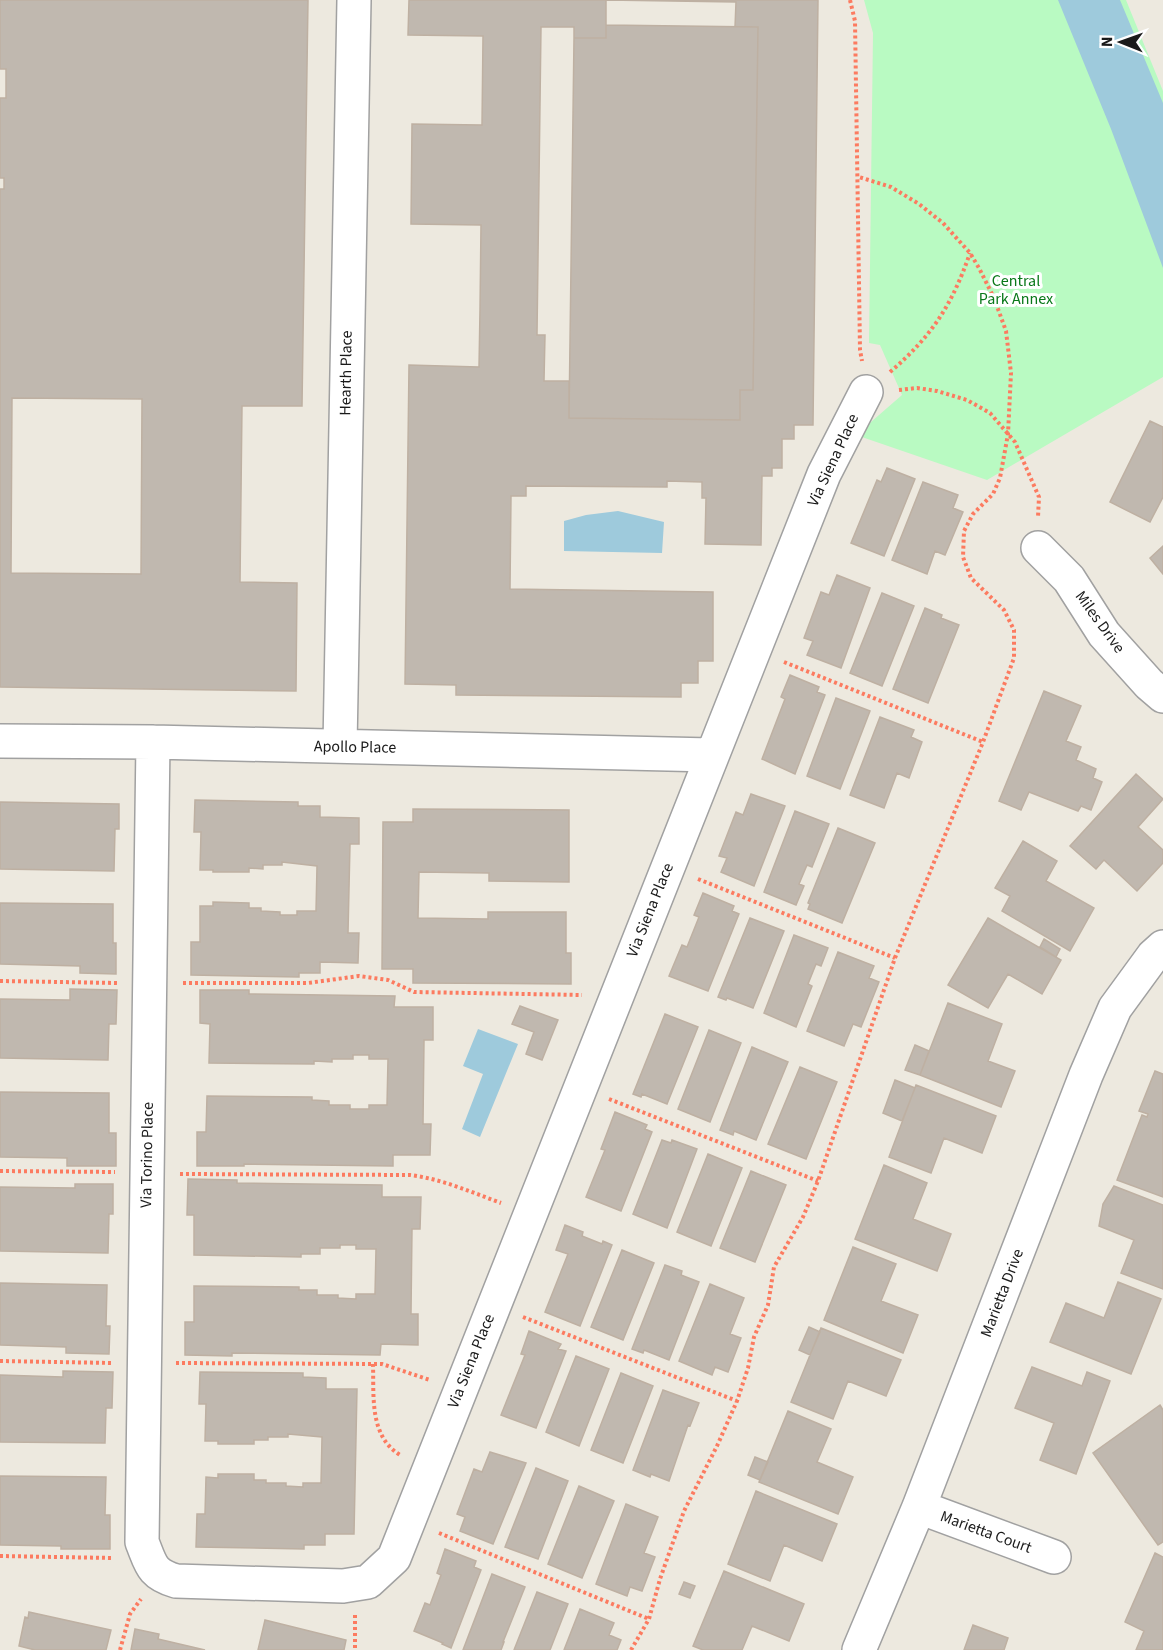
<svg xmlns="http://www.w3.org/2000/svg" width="1163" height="1650" font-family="'Source Sans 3',sans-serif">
<rect width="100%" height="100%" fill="#ede9df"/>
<path fill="#b9fac2" d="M864,0h262l37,91v286l-176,103 -131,-45 46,-40 -22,-50 -11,-2 4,-310z"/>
<path fill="#9ecadc" d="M1058,0h62l43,103v165l-52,-139z
M618,511l46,11 -2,31 -98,-2v-30l22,-6z
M478,1029l40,15 -38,93 -18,-8 21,-55 -20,-8z"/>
<path fill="#c0b8af" stroke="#beb0a2" stroke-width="1.5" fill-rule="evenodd" d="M0,0h308l-6,406h-60l-2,176 57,1 -1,108 -296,-4v-498h4v-11h-4v-80h6v-29h-6zM12,398l130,1 -1,175 -130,-1z
M409,0h409l-5,425h-19v14h-12v29h-10v8h-10l-1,69 -56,-1 1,-46h-4v-16l-35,-1v6l-141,-1v10h-15l-1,93 203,3v69h-15v22h-17v14l-225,-2v-10l-51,-1 4,-319 70,2 1,-57 1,-85 -70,-1 1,-100 70,1 1,-89 -75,-1zM606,0l130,2 -1,25h23l-5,363h-13v30l-171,-2v-37h-25l1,-46h-8l4,-308h33v11h32z
M606,25l152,2 -5,363h-13v30l-171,-2 5,-380h32z
M1150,421l13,6v70l-13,25 -40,-20z
M887,468l28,11 -31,77 -33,-13 26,-63 4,2z
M923,482l35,13 -5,13 10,4 -18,43 -10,-4 -8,23 -35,-14z
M1163,546v28l-13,-16z
M837,575l33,13 -29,80 -34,-13 6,-14 -9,-3 17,-46 8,3z
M882,593l32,13 -32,80 -32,-13z
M925,608l17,7 -1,3 18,7 -31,78 -35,-14z
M790,675l29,12 -2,5 8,3 -30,79 -33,-15 23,-60 -4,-2z
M1044,691l37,15 -15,35 15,6 -5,13 20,9 -3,9 9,4 -11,28 -10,-4 -3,5 -49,-19 -8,18 -22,-9z
M836,698l34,13 -30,78 -33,-13z
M880,717l34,13 -3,7 11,5 -13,36 -12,-5 -13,35 -34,-13z
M1136,774l27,25 -25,28 25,23v13l-26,28 -33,-31 -8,9 -26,-23z
M751,794l34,12 -31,80 -33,-14 6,-14 -8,-2 17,-44 7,3z
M195,800l103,2v4h22v11l39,1v26h-9l-2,89h11l-1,30 -38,-1v11h-21v4l-108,-2v-33h9v-36h13v-4l36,1v5h12v3l19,1v3h17v-4h19l1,-45 -35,-4v3h-19v4l-14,-1v4h-36v-2h-13l1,-38h-7z
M0,802l119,2v25h-4l-1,42 -114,-2z
M413,809l156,1v72l-80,-1v-8l-70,-1 -1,46 70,1v-7h78v41h5v31l-158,-1v-14h-31l1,-147h30z
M795,811l34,13 -17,43 -5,-2 -8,19 5,2 -8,19 -32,-13z
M838,828l37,15 -33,80 -34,-14 2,-5 -2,-1z
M1023,841l34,20 -11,20 48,27 -24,43 -68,-40 8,-15 -15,-8z
M703,893l31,13 -2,5 7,3 -31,77 -39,-15 13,-31 5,2 12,-30 -5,-2z
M0,903l113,1v39h3v31l-36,-1v-7l-80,-2z
M750,918l34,13 -31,77 -26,-10 -1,2 -8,-3z
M988,918l73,42 -19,34 -34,-20 -20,34 -40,-23z
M794,935l34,13 -7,18 -5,-2 -8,20 4,2 -16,41 -32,-14z
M1044,939l16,10 -4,8 -16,-10z
M838,952l36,14 -5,12 10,4 -18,45 -8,-3 -9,22 -37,-15z
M70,989l47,1 -1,34h-7l-1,36 -108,-2v-59l70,1z
M200,990h49v4l146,2 -1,11h39v33h-9l-1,84h8l-1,31h-37v11l-149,-2v2h-47v-34h9l1,-36 105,1v3l17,1v4h21v4h19v-4h18l1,-46h-19v-4h-16v4h-21v3l-18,-1v3l-105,-1 1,-39 -10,-1z
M948,1003l54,21 -14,37 27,10 -14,36 -81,-32z
M520,1006l38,14 -16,40 -16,-6 8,-22 -22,-8z
M665,1014l33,13 -31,77 -25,-10 -1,3 -8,-3z
M709,1030l32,13 -31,79 -32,-13z
M915,1045l14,6 -9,24 -15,-5z
M752,1047l36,15 -32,78 -22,-9 -1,4 -13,-5z
M800,1067l37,15 -31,77 -38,-15z
M1155,1071l8,3v123l-46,-17 25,-65 5,2 1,-3 -9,-3z
M895,1080l20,8 -13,33 -19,-8z
M916,1085l80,31 -14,37 -38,-15 -13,35 -42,-16z
M0,1092l109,1v40h7v33h-49v-8l-67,-1z
M615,1112l32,13 -2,4 7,3 -31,79 -35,-14 19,-47 -4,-1z
M662,1140l9,3 1,-3 25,9 -30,79 -34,-14z
M708,1154l34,14 -31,78 -34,-14z
M884,1165l43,18 -14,36 38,15 -14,37 -82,-32z
M751,1171l35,14 -31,77 -35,-14z
M188,1179l49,1v3l145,2v12h39l-1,32h-8l-1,85h7v31l-37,-1 -1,11 -148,-2v3l-47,-1v-33h9v-36l105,1v3h18v5h21v3l18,1v-5h19l1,-45h-20v-4h-16v3h-20v6h-19v3l-107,-2v-40h-7z
M75,1184h38v30h-4l-1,39 -108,-2v-64l75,1z
M1114,1186l49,19v84l-42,-16 13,-33 -35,-14 4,-22z
M565,1225l18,7 -1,4 20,8 1,-3 9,4 -32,81 -35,-14 23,-58 -12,-4z
M853,1247l43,17 -15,37 37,14 -15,38 -79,-33z
M622,1250l32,13 -31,77 -32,-13z
M665,1265l17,6 -1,4 18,7 -30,78 -25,-10 -1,3 -11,-4z
M1118,1282l43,17 -30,75 -81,-32 16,-39 38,15z
M0,1283l107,2 -1,41h4l-1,28 -43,-1v-6l-66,-2z
M710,1284l34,14 -14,36 11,4 -13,34 -13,-5 -3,8 -33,-14z
M809,1327l11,5 -10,23 -11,-5z
M821,1328l80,32 -15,36 -38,-15 -15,38 -42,-17z
M529,1331l32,13 -3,5 8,2 -30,77 -35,-13 24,-60 -4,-1z
M576,1356l33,13 -30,77 -33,-14z
M1032,1367l50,19 5,-14 23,9 -34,93 -36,-14 14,-37 -39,-15z
M63,1371l50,1 -1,36h-6l-1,35 -105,-1v-67l63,2z
M200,1372l103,1v4l23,1v11h31l-3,145h-29v11h-21v4l-108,-2 1,-33h8l1,-37 12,1v-4h36v6h12v3h20v3l17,1v-4h18l1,-46 -34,-3v3h-20v3h-14v4h-36v-3h-13l1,-37h-7z
M621,1373l32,13 -30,77 -32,-13z
M663,1390l36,13 -9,23 -2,-1 -19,56 -18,-7 -1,3 -17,-7z
M1160,1405l3,5v132l-5,3 -65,-92z
M788,1411l43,18 -14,33 36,15 -15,37 -79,-32z
M490,1452l36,11 -33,81 -33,-13 5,-14 -8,-3 17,-45 8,3z
M755,1457l13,5 -8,18 -12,-5z
M536,1468l32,13 -30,78 -33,-12z
M0,1476l106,1 -1,38h5v34h-49v-3l-61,-1z
M579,1486l35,15 -32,77 -34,-14z
M756,1491l81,33 -15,37 -38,-16 -14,36 -42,-17z
M626,1504l32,13 -14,36 11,4 -13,34 -12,-4 -3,9 -31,-12z
M445,1549l31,12 -2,6 7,3 -30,78 -9,-4 1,-1 -29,-12 11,-28 5,2 11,-30 -4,-2z
M1155,1553l8,4v93h-27l8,-19 -19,-9z
M724,1571l80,33 -15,37 -37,-15 -10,24h-39l-10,-4z
M492,1574l33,13 -22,55h1l-3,8h-38z
M684,1582l11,4 -5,12 -11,-4z
M537,1592l31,12 -18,46h-36z
M580,1609l34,14 -5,12 12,5 -4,10h-53z
M29,1612l82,18 -5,20h-71l-16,-4 6,-29 3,1z
M265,1620l81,20 -2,10h-86z
M973,1625l35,13 -4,12h-40z
M135,1629l24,5 -1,5 47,11h-74z"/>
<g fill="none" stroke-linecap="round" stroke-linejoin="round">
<g stroke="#a1a1a1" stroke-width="36">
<path id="street" d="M1038,548l31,31 35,55 45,50 14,12
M0,741l153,1 558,13
M153,742l-11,800c9,22 9,32 34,39l167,5 25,-4 26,-24 430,-1084 42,-82
M340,746l14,-746
M919,1507l135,50
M859,1650l60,-143 167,-432 29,-67 38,-52 10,-9"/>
</g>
<path stroke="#fc7b60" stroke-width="4" stroke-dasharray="3 3" stroke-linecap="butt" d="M850,0l5,21 5,329 2,11
M890,372c42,-36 62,-67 80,-119
M899,390l18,-2 20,3 30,9 23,13 25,29 24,55 -1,20
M784,662l199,80
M698,879l197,79
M0,981l118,2
M183,983h125l51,-7 29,4 26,12 168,3
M609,1099l209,82
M0,1171l115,1
M180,1174l230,1c32,4 61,17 91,28
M523,1317l214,84
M0,1361l112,2
M176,1363l206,1 48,16
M373,1364c1,32 -4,72 27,91
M439,1533l210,86
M0,1556l113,2
M355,1615v35
M120,1650l10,-36 11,-15
M631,1650l18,-31 11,-40 24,-68 33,-65 20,-45 11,-33 6,-31 14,-32 6,-38 29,-50 15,-36 77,-223 88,-216 31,-84v-28l-10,-20 -33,-32 -8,-21 1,-26 9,-17 20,-20 7,-16 8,-44 3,-61 -5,-42 -12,-33 -15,-30 -9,-15 -27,-30 -24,-19 -28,-17 -32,-10"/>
<use href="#street" stroke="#fff" stroke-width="33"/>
</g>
<g text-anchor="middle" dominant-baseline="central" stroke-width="6" stroke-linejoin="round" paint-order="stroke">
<g font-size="16" fill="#097819" stroke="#fff">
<text x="1016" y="281">Central<tspan x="1016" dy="18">Park Annex</tspan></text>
</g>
<g font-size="16" fill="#1a1a1a" stroke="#fff">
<text transform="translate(346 373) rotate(-89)">Hearth Place</text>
<text transform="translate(833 460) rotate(-65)">Via Siena Place</text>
<text transform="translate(1100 622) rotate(54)">Miles Drive</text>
<text transform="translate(355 747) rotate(1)">Apollo Place</text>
<text transform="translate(650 910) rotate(-68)">Via Siena Place</text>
<text transform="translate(147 1155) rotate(-89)">Via Torino Place</text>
<text transform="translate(1002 1293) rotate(-69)">Marietta Drive</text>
<text transform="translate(471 1361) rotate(-68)">Via Siena Place</text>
<text transform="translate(986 1532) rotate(20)">Marietta Court</text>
</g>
</g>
<g transform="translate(1121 42) rotate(271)" stroke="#ffffff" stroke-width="4.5" paint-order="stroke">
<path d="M0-4.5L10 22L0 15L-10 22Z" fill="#1a1a1a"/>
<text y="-9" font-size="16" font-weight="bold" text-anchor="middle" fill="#1a1a1a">N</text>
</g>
</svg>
